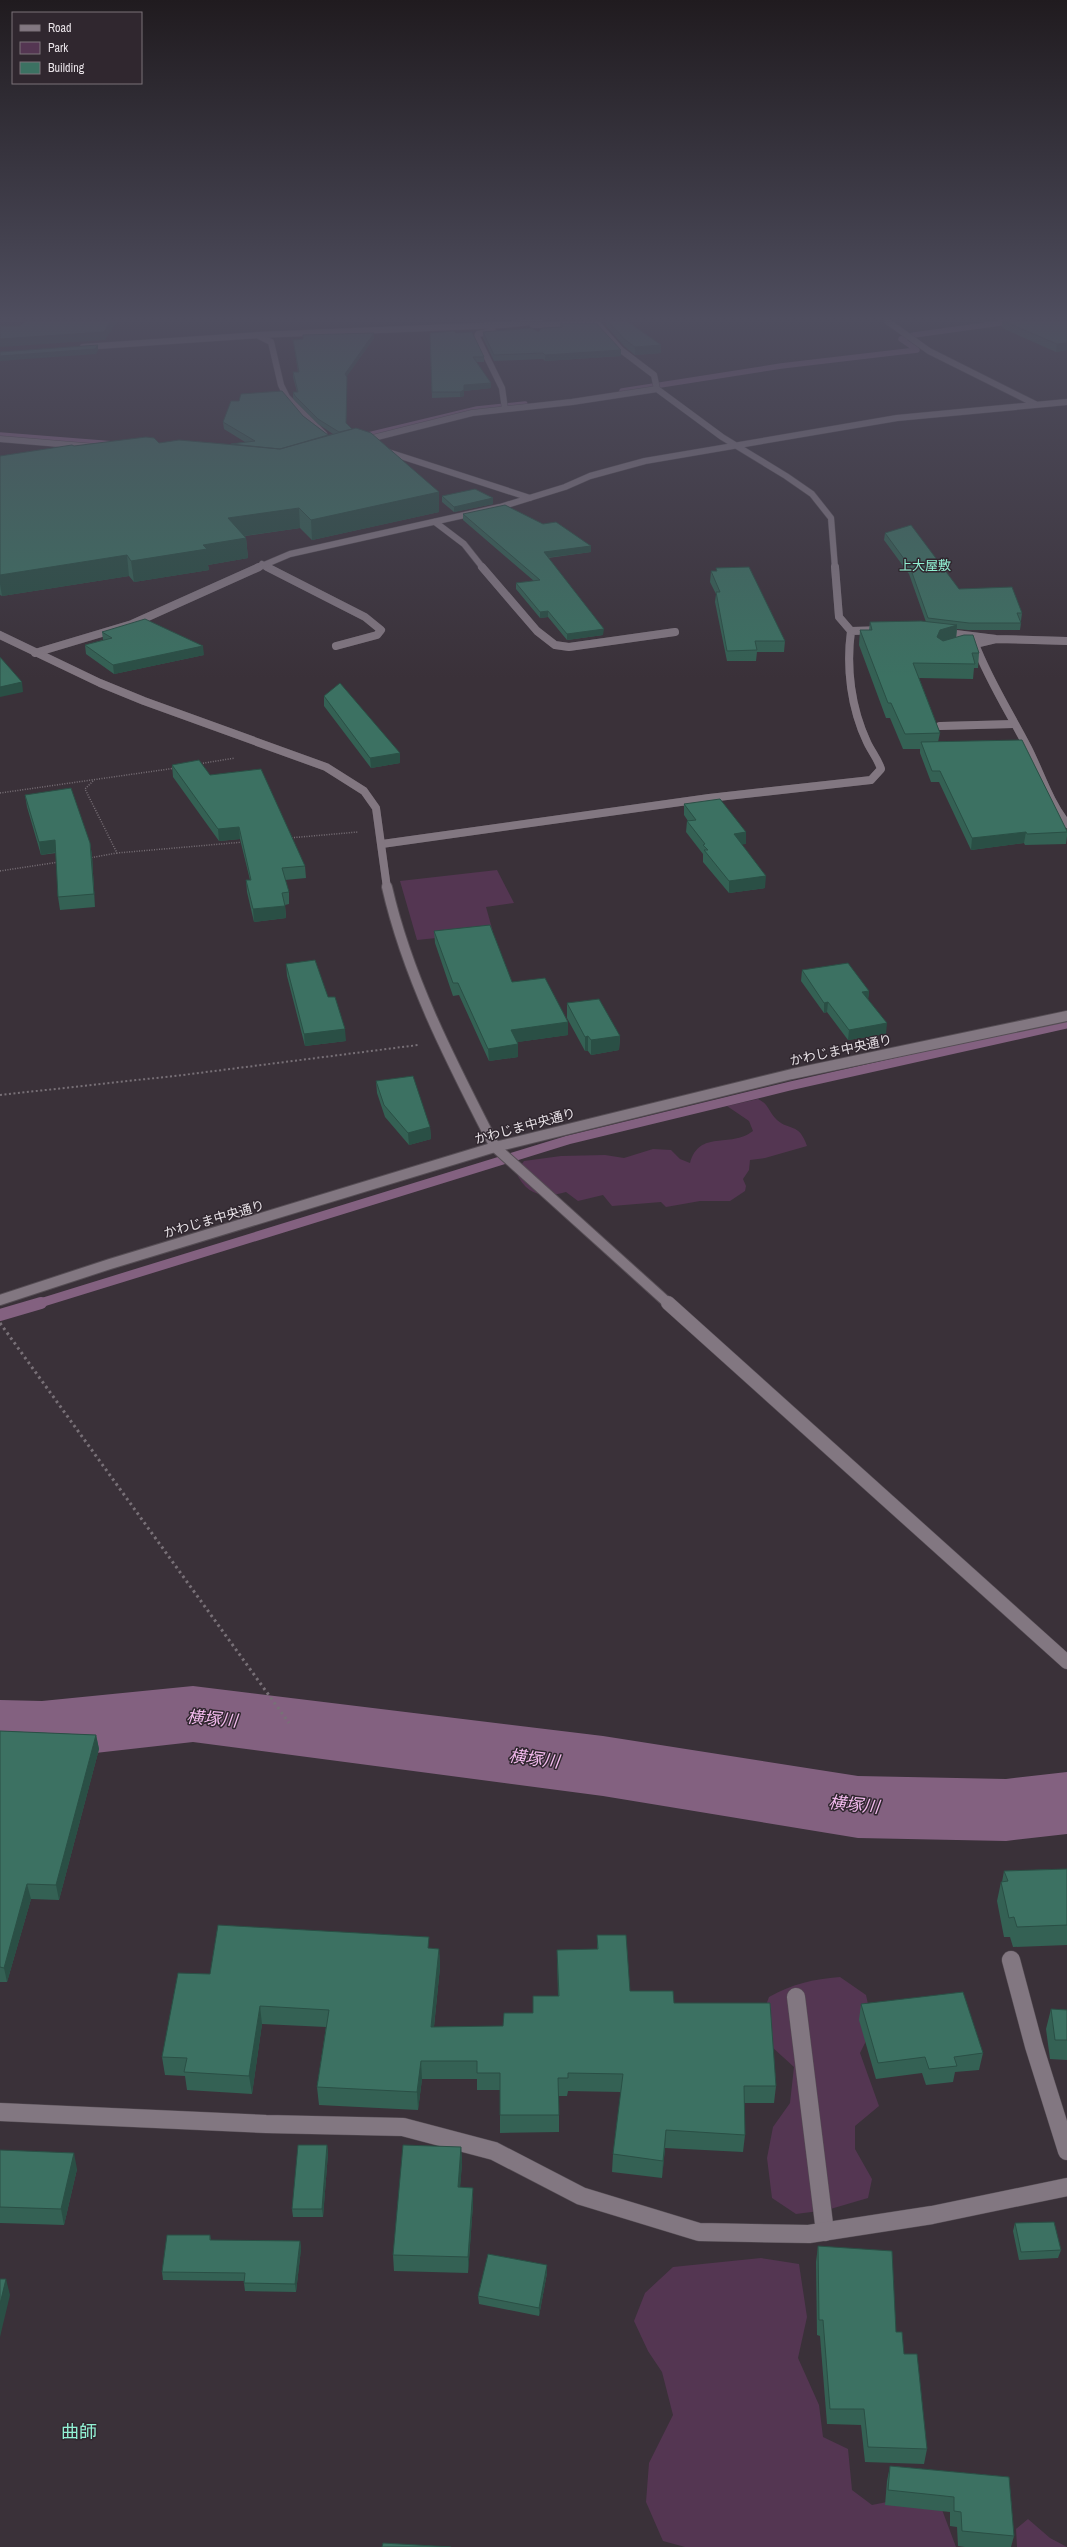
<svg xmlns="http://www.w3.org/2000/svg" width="1067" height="2547" font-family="'Archivo Narrow','Noto Sans JP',sans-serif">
<rect width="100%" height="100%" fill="#3a3139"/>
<path fill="#543652" d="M497,870l17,33 -28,4 7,25 -76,8 -17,-59z
M758,1099c12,6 10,13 19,21 12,11 22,2 30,26l-42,12 -15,2 -1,10 -6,9 3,7 -1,5 -15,10h-30l-34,6 -5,-5 -49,4 -9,-11 -25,6 -12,-9c-23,7 -40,3 -50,-20l8,-11 37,-5 44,-1 19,3 29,-9 18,1 9,9 10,4c10,-34 39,-14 63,-32l-4,-10 -22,-15z
M840,1977l26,18 7,32 -13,26 19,53 -24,20v23l17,30 -4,19 -41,12 -31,4 -24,-16 -5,-40 6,-31 17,-24 4,-36 -22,-20 -12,-26 9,-24c23,-13 44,-18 71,-20z
M761,2258l38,6 8,53 -9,41 21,47 4,32 25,12 4,41 20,15 25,-5 44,7 15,40h-271l-22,-6 -17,-39 3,-39 24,-48 -11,-43 -14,-21 -14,-30 11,-28 28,-26z
M1028,2519l22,19 17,9h-50l-1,-18z"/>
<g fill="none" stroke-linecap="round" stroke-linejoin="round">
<path stroke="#836180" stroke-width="5.5" d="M622,391l159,-25 136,-16 -16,-11 13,-4 101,-14
M0,435l114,9
M360,437l117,-28 48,-5"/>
<path stroke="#836180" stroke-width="9" d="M37,1304l531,-164 222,-54 277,-62"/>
<path stroke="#836180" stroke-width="12" d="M0,1315l41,-12"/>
<path fill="#836180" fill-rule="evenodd" d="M193,1686l410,50 255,40 148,3 61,-7v62l-61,7 -148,-3 -255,-42 -410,-54 -151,17 -42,-1v-58l42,1z"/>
<g stroke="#554d54" stroke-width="7">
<path id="service-far2" d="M435,522l29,22 19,24
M262,564l7,4"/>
</g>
<g stroke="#554d54" stroke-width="8">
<path id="service-far1" d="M267,567l98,50 16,13 -4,5 -41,11
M482,567l55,64 18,14 14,2 106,-15
M940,726l74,-2"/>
</g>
<g stroke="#554d54" stroke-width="19">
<path id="service" d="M1011,1960l23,86 33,105
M796,1997l29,235"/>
</g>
<g stroke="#554d54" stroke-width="7">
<path id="minor-far4" d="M887,321l42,30 106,53
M533,325l65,-1 23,26 33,25 3,14
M493,331l-15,3 -1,3 25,51 3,21
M259,336l12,6 10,43 6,12 37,37
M83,347l175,-12 245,-10 37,-4
M0,439l96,8
M361,441l111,-28 100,-11 85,-13 65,48 64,39 26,18 19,24 4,50
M382,450l148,48
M257,568l33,-14 210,-47 65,-20 25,-11 55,-15 252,-43 170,-16"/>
</g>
<g stroke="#554d54" stroke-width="8">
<path id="minor-far3" d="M851,631l35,-1
M940,632l56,7 71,2
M996,639l-21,5c14,37 35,69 53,104 13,26 21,53 39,76
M35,653l97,-29 127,-57
M382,844l327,-46 162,-18 10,-11c-3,-10 -10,-18 -14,-27 -16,-34 -21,-74 -16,-111l-12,-14 -4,-50"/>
</g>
<g stroke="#554d54" stroke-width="12">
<path id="minor-far2" d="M495,1147l174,157"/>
</g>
<g stroke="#554d54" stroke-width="15">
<path id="minor-far1" d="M668,1303l399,359"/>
</g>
<g stroke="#554d54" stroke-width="19">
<path id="minor" d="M0,2112l266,12 137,3 91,24 87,45 118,36 110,2 123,-19 135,-28"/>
</g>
<g stroke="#554d54" stroke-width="8">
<path id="tertiary-far1" d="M0,635l100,48 44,18 182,66 38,24 12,17 11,80"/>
</g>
<g stroke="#554d54" stroke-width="12">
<path id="tertiary" d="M387,887c21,92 65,176 108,260
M0,1300l110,-36 385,-117 297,-73 275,-58"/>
</g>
<path stroke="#787077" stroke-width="1.5" stroke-dasharray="1 1.5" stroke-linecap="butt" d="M198,764l37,-6
M93,781l-8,8 32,64 127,-11
M0,793l176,-25
M289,838l69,-6
M89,858l28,-5
M0,871l59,-9"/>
<path stroke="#787077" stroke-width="2" stroke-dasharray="2 2.5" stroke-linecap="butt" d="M0,1095l183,-20 235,-30"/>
<path stroke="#787077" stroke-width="3" stroke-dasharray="2.5 3.5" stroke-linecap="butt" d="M0,1323l289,400"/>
<use href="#service-far2" stroke="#827781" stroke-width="6"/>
<use href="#service-far1" stroke="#827781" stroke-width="8"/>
<use href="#service" stroke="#827781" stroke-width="18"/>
<use href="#minor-far4" stroke="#827781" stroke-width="6"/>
<use href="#minor-far3" stroke="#827781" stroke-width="8"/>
<use href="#minor-far2" stroke="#827781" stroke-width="10"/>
<use href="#minor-far1" stroke="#827781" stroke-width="14"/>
<use href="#minor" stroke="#827781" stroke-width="18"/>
<use href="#tertiary-far1" stroke="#827781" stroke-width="8"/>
<use href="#tertiary" stroke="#827781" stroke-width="10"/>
</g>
<path fill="#346154" d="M606,321h21l34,24v8l-26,2 -11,-9 -18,-20z
M1002,321h65v29l-11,2 -54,-24z
M560,323l61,27v6l-76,5 -2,-2 -49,2 -11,-23v-6h55l22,-5z
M430,333h26l28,24v5h-8l15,21v5l-27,3v5l-4,1 -28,1z
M374,338l-28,39 1,5 -1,41 6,6 87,63v20l-127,28 -12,-12 -55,8 1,2 2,20 -40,7 1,5 -75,12 -5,-6 -127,20 -2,-1v-139l74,-10 85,-3 72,1 14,-2 -21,-13 -1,-7 80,-6 25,19 5,-1 -15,-10 -23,-23 -2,-3v-6h4l-4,-15v-5h5l-5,-32z
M442,496l51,8 -39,8 -12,-10z
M463,514l128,38 -43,6 55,77 -36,5 -19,-23 -8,1 -24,-29v-6l18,-2 -71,-61z
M885,533l74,56 63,24 -1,8h-1l1,2 -1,7h-52l-11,-1 -1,8 23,16 -1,15h-4l-1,11 -54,-1 21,55 -2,9 129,89v5l-1,8 -41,1 -1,-2 -53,7 -32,-68h-8l-11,-29v-4h-17l-13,-31h-4l-27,-73 1,-15h9l1,-8h56l-17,-48 -25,-34z
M716,568l69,73 -1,11h-27l-1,9h-29l-12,-59 1,-8 -6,-12 1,-11h5z
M102,632l102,23 -90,19 -28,-20 -1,-9 18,-5z
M324,696l76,57v10l-29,5 -47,-62z
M172,765l38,10 95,91 1,12 -21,2 4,12v12l-4,1 1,13 -32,4 -7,-30 -1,-12h4l-10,-41 -21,2 -46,-64z
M25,795l65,48 2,13 3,51 -35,3 -2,-13 -2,-44 -15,2 -14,-48z
M684,804l62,40h-5l24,44 -36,5 -26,-31v-8l-17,-22 1,-11h1l-4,-6z
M434,931l78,51 56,40v13l-51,7 1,2v13l-29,4 -30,-66 -6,1 -18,-53z
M286,964l42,33 18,44 -41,5 -18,-70z
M802,970l67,21 -1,8 18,35 -38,6 -21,-28 -3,1 -23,-32z
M567,1003l53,33 -1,14 -28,5 -3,-4h-3l-18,-33z
M376,1081l54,46 1,12 -22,6 -24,-28 -8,-24z
M0,1731l96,4 3,14 -40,151 -28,-1 -24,83h-7z
M1067,1869v76l-54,2 -3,-10h-6l-7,-36 4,-19h1l2,-11z
M597,1935l33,56 44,12 102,83 -2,17h-30l1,32 -2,17 -78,-4 -3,30 -50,-6 1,-18 8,-62 -53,-1 -1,5h-8v36l-59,1v-43h-23v-11h-55l-4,31 -99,-5 -2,-18 9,-60 -64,-3 -10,70 -65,-4 -2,-14 -20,-1 -3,-18 48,-83 219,-26 10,1 1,18 -6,60 69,-1 30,-13 25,-17 -1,-46 40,-1z
M861,2004l122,49 -4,17 -24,2 -2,10 -27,3 -4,-12 -46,6 -17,-59z
M1051,2009l16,1v50l-17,-1 -4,-30z
M327,2145l1,8 -5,64h-30l-1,-8z
M461,2147l1,16 -2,24 13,1v16l-5,69 -74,-2 -1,-16z
M0,2150l77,19 -13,56 -64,-2z
M1015,2223l46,27 -3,8 -39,2 -6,-29z
M210,2235l1,5 89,1 1,8 -5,43 -51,-1 -1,-8v-2l-81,-1 -1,-8z
M818,2246l78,86 8,22 23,95 -3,15 -59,-2 -4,-37 -34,-1 -7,-88 -3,-1 -1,-73z
M547,2273l-8,43 -60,-12 -1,-8z
M890,2466l119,11 5,59 -3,11h-46l-7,-1 -1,-19 -7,-1v-14l-65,-7 2,-24z"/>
<path fill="#2a4f45" d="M111,321h7l-13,19 -105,7v-8z
M374,333v5l-29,41v-5z
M1067,343v7l-11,2 1,-8z
M98,345v5l-2,4 -96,7v-5z
M661,345v8l-26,2v-8z
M621,350v6l-76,5v-6z
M491,383v5l-27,3v5l-4,1v-5l4,-7z
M439,492v20l-127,28 -1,-20z
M493,498v6l-39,8v-5z
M299,508l1,20 -71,10 -1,-20z
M246,538l2,20 -40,7 1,5 -75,12 -3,-21 72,-16z
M591,546v6l-47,6v-6z
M127,555l2,21 -127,20 -2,-12v-9z
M548,611v6l-8,1v-6z
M957,625l-1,15 -18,5 -1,-8 3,-7z
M604,629l-1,6 -36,5v-6z
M203,646l1,9 -90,19 -1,-9z
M22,682l1,10 -23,5v-10z
M400,753v10l-29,5 -1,-10z
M239,827l1,12 -21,2 -1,-12z
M746,832v12l-13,2 1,-12z
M1026,832l-2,11 -53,7 1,-12z
M55,840l2,12 -16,3 -2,-13z
M90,843l2,13 3,51 -1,-13z
M766,876l-1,12 -36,5v-12z
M285,906l1,12 -32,4 -1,-13z
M869,991l-1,10 -6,-9z
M828,1002l-1,10 -3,1v-10z
M568,1022v13l-57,8v-13z
M887,1023l-1,11 -38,6 1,-10z
M345,1029l1,12 -41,5 -1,-12z
M588,1036v15h-3v-14z
M620,1036l-1,14 -28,5v-15z
M518,1044v13l-29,4 -1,-12z
M430,1127l1,12 -22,6 -1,-12z
M96,1735l3,14 -40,151 -3,-15z
M27,1884l4,15 -24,83 -3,-14z
M439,1949l1,18 -8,78 -1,-18z
M260,2006l2,18 -10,70 -3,-18z
M421,2061l1,18 -4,31 -1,-18z
M666,2130l-1,18 -3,30 1,-17z
M327,2145l1,8 -5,64 -1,-8z
M461,2147l1,16 -3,40 -1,-16z
M74,2153l3,16 -13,56 -3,-16z
M473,2188v16l-5,69v-16z
M300,2241l1,8 -5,43 -1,-8z
M547,2265v8l-8,43v-8z
M6,2279l4,16 -10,42v-33z"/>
<path fill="#3c7162" stroke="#2a4f45" d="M26,321h85l-7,11 -104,7v-13h19z
M608,321h19l34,24 -26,2 -11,-8z
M1003,321h64v22l-10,1z
M560,323h36l25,27 -76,5 -2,-2 -49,2 -11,-23 49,-4 6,4 4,-4 21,-1z
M454,331l2,2 16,-1 12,25h-11l18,26 -27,2v5l-4,2h-28l-2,-59z
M374,333l-29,41 2,3 -1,46 6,6 -13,3 -21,-13 -23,-23 -2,-4h5l-5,-20h6l-6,-32 10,-1v-4z
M98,345l-3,4 -95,7v-4z
M282,391l21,25 25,19 -48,14 -49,-5 24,-3 -32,-19 8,-21h8l2,-7z
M356,428l15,5 68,59 -128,28 -12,-12 -71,10 18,20 -43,7 4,4 -76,12 -4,-6 -127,20v-119l72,-11 2,1 72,-9 8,1 5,5 20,-3 101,9z
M475,489l18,9 -39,9 -12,-11z
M505,505l38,19 13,-2 35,24 -47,6 60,77 -37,5 -19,-23 -8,1 -24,-29 24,-3 -77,-66z
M911,525l48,64 53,-2 10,26h-5l4,10h-52l-41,-5 -18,-51 -25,-34z
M749,567l36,74h-30l2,9 -30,1 -11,-59h4l-9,-21h6l-1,-3z
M145,619l58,27 -90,19 -28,-20 27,-7 -10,-6z
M921,621l36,4 -17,5 -3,7 6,4 21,-6h9l6,18h-7l3,11 -62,-1 27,70 -35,1 -14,-31h-3l-28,-73h12l-2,-8z
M0,657l22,25 -22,5z
M340,683l60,70 -30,5 -46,-62z
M1022,740l45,91v1l-40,2 -1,-2 -54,6 -32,-67h-8l-11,-29z
M199,760l11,15 51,-6 44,97 -23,2 7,24 -7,1 3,13 -32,3 -7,-29h5l-12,-53 -21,2 -46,-64z
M71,788l19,55 4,51 -36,3 -3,-57 -16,2 -14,-47z
M720,799l26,33 -12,2 32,42 -37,5 -25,-31h4l-5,-5 2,-1 -18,-23 9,-1 -12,-16z
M490,925l22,57 33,-4 23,44 -57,8 7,14 -30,5 -30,-66h-5l-19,-52z
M315,960l13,37h7l10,32 -41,5 -18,-70z
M848,963l21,28 -7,1 25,31 -38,7 -21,-28 -4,1 -22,-33z
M599,999l21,37 -29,4 -3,-4 -3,1 -18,-34z
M413,1076l17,51 -22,6 -24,-28 -8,-24z
M0,1731l96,4 -40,150 -29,-1 -23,84 -4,-1z
M1067,1869v56l-50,2 -3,-10 -5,1 -8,-36 7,-1 -4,-10z
M218,1925l211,12 -1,11 11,1 -8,78 72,-1 1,-13h29v-17h26l-2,-46 41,-1 -1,-14h29l4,56h43l1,12h96l6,83h-32l1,49 -79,-5 -3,31 -50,-7 10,-80 -55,-1v5h-10l1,37h-59v-42h-23v-12h-56l-4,31 -100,-5 12,-77 -69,-4 -11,70 -65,-4 3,-14 -25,-1 16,-84 32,1z
M963,1992l20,61 -29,4 3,9 -28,3 -4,-12 -47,6 -17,-59z
M1051,2009l16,1v30h-12z
M298,2145h29l-5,64h-30z
M403,2145l58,2 -3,40 15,1 -5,69 -75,-2z
M0,2150l74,3 -13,56 -61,-2z
M1054,2222l7,28 -40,2 -6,-29z
M167,2235h43v5l90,1 -5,43 -51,-1 1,-10 -83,-1z
M818,2246l74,5 4,81h6l2,22h13l10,95 -59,-2 -4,-38h-34l-7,-89h-4z
M488,2254l59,11 -8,43 -61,-12z
M0,2279h6l-6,25z
M890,2466l119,11 5,59 -52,-5 -1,-19 -7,-1v-14l-66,-7z
M383,2543l68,4h-69z"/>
<linearGradient id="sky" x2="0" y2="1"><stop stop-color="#201b1f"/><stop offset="0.47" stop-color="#4f4e5f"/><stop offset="1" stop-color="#4f4e5f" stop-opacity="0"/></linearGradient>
<rect width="1067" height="678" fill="url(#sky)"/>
<g text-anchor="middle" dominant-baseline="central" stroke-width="3" stroke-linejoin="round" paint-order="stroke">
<g font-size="13" fill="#91f0d3" stroke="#30272f">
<text x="925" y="565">上大屋敷</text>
</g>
<g font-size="13" fill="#e8e2e7" stroke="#30272f">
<text transform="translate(841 1050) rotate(-12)">かわじま中央通り</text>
<text transform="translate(525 1126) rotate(-15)">かわじま中央通り</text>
<text transform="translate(214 1219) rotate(-16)">かわじま中央通り</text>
</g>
<g font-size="17" font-style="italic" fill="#f4bcef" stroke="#30272f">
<text transform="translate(212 1718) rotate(5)">横塚川</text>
<text transform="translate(534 1758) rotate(7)">横塚川</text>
<text transform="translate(854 1804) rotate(6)">横塚川</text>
</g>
<g font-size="18" fill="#91f0d3" stroke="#30272f">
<text x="79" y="2431">曲師</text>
</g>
</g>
<rect x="12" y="12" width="130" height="72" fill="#30272f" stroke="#7a7279"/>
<rect x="20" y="25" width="20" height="6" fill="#827781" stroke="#7a7279"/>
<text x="48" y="32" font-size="12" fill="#e8e2e7">Road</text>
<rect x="20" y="42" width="20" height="12" fill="#543652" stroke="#7a7279"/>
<text x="48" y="52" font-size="12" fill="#e8e2e7">Park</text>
<rect x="20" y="62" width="20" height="12" fill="#3c7162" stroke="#7a7279"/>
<text x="48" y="72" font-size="12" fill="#e8e2e7">Building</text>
</svg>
